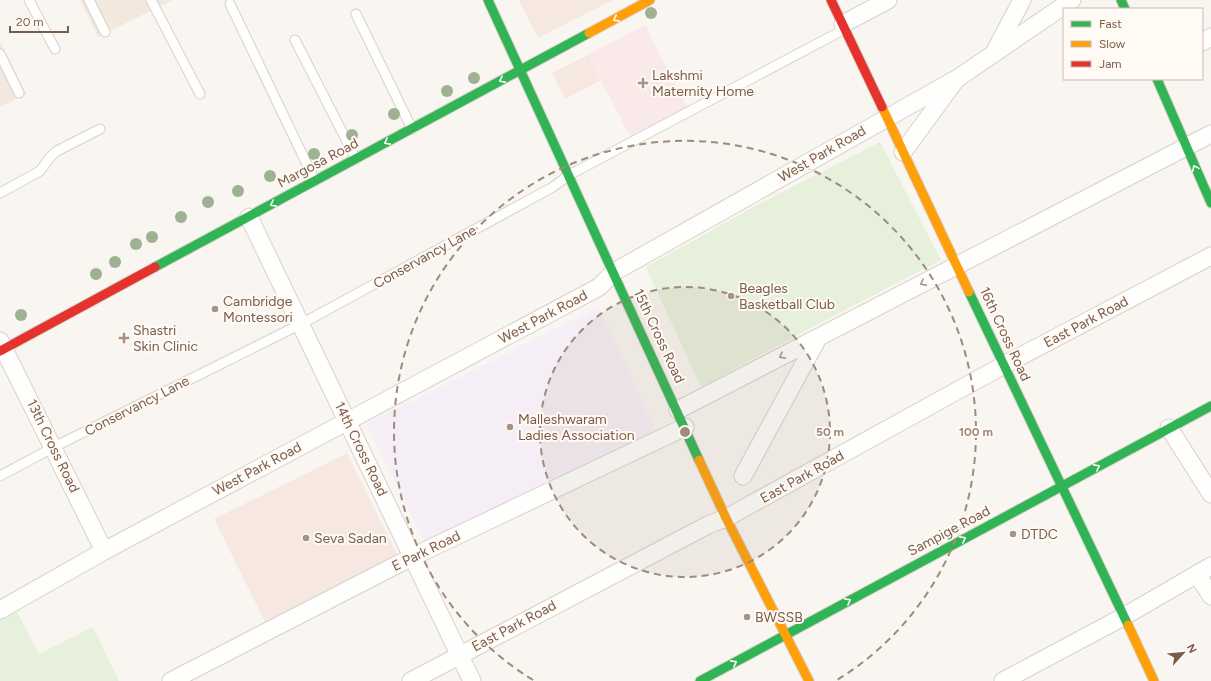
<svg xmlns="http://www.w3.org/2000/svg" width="1211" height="681" font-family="Figtree,sans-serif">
<rect width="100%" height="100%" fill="#f9f5f0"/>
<path fill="#f2e8de" d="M80,0h92l-74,37z
M0,42l26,52 -26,13z"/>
<path fill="#f6e8e1" d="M519,0h94l-75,38z
M588,55l13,25 -36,19 -13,-26z
M347,453l51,103 -133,66 -51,-103z"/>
<path fill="#f6eef6" d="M599,307l56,123 -228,115 -61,-121z"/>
<path fill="#fae9e9" d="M645,25l43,84 -57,29 -43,-83z"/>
<path fill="#e7f0db" d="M880,142l61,118 -123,64 -117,63 -55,-120 111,-62z
M15,608l24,46 54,-27 26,54h-119v-65z"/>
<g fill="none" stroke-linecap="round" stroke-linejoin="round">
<g stroke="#d7d1cb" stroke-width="11">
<path id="lane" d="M29,0l26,49
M89,0l16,32
M151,0l49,94
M230,4l85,177
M356,14l56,115
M295,40l61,119
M0,54l19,39
M0,193l40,-22 11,-15 6,-5 43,-22
M0,476l54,-29 247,-123 252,-137 16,-12 276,-146"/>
</g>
<g stroke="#d7d1cb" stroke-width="19">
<path id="street" d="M843,24l45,-24
M1202,42l9,-5
M995,51l27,-51
M903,152l52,-71
M249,217l223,464
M0,341l104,210
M678,410l533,-276
M1169,428l42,66
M743,476l75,-138
M1197,574l14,22
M0,610l104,-59 495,-264 15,-15 344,-194 114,-78
M171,681l241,-124 273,-130
M411,681l297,-156 18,-7 278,-153 207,-109
M1003,681l120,-64 88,-51"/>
</g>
<g stroke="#d9d2cb" stroke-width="11">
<path id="fast" d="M488,0l211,460
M1121,0l4,9
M1157,79l54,124
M155,267l434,-234
M969,292l159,333
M700,681l511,-275"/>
</g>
<g stroke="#d9d2cb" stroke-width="11">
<path id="slow" d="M589,33l61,-33
M882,107l87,185
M699,460l27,58 83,163
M1128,625l26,56"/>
</g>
<g stroke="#d9d2cb" stroke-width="11">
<path id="jam" d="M831,0l51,107
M0,351l155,-84"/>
</g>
<use href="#lane" stroke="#fefefd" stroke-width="9"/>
<use href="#street" stroke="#fefefd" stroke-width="17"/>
<use href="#fast" stroke="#30b455" stroke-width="9"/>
<use href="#slow" stroke="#ff9f0a" stroke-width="9"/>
<use href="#jam" stroke="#e5322d" stroke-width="9"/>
</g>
<g fill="#9eb190">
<circle cx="651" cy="13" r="6"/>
<circle cx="474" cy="78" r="6"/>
<circle cx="447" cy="91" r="6"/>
<circle cx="394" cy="114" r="6"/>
<circle cx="352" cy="135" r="6"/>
<circle cx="314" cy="154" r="6"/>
<circle cx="270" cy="176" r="6"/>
<circle cx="238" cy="191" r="6"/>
<circle cx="208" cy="202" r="6"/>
<circle cx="181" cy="217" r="6"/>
<circle cx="152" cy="237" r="6"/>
<circle cx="136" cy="244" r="6"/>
<circle cx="115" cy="262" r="6"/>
<circle cx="96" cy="274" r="6"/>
<circle cx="21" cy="315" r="6"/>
</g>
<defs><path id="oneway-chevron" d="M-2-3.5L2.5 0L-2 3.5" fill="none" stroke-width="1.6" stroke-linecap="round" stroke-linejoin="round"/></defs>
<g stroke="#fffaf3">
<use href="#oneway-chevron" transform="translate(616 19) rotate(152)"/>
<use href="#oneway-chevron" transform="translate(502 80) rotate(152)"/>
<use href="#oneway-chevron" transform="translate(387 142) rotate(152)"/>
<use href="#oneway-chevron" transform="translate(1195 168) rotate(-114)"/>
<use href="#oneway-chevron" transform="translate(273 204) rotate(152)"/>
<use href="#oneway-chevron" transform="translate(1097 467) rotate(-28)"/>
<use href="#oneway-chevron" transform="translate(963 539) rotate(-28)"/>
<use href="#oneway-chevron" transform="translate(848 601) rotate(-28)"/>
<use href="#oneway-chevron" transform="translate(734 663) rotate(-28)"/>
</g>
<g stroke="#a8958b">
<use href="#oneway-chevron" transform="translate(923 283) rotate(152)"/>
<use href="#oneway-chevron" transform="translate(782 356) rotate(152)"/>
</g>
<circle cx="685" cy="432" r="145" fill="#9f8a7d" fill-opacity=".12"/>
<g fill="none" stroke="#9f8a7d" stroke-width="2" stroke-dasharray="7 5">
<circle cx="685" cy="432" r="145"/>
<path d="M533 680A291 291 0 1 1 837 680"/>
</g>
<g fill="#a69286" stroke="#fffaf3" stroke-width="1.5">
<path d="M641 77h4v4h4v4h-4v4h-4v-4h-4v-4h4z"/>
<circle cx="731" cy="296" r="4"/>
<circle cx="215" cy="309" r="4"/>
<path d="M122 332h4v4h4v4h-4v4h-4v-4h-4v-4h4z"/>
<circle cx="510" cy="427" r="4"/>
<circle cx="1013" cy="534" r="4"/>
<circle cx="306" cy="538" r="4"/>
<circle cx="747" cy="617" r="4"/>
</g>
<g text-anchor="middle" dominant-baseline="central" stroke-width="4" stroke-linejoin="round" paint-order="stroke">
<g font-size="14" fill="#7a5c4d" stroke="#fffaf3" text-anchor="start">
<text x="652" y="75">Lakshmi<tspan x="652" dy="16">Maternity Home</tspan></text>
<text x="739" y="288">Beagles<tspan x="739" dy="16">Basketball Club</tspan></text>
<text x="223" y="301">Cambridge<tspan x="223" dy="16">Montessori</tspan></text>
<text x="133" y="330">Shastri<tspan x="133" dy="16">Skin Clinic</tspan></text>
<text x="518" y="419">Malleshwaram<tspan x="518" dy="16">Ladies Association</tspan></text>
<text x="1021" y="534">DTDC</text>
<text x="314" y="538">Seva Sadan</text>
<text x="755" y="617">BWSSB</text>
</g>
<g font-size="14" fill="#7a5c4d" stroke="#fffaf3">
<text transform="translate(822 154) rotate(-30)">West Park Road</text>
<text transform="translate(318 163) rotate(-28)">Margosa Road</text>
<text transform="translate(425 257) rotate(-29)">Conservancy Lane</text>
<text transform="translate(543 317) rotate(-28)">West Park Road</text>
<text transform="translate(1086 322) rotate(-28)">East Park Road</text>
<text transform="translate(1005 334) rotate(65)">16th Cross Road</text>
<text transform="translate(659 336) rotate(65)">15th Cross Road</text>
<text transform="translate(137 406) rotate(-27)">Conservancy Lane</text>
<text transform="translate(53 446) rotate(64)">13th Cross Road</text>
<text transform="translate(361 449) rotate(64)">14th Cross Road</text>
<text transform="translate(257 469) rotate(-28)">West Park Road</text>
<text transform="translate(802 477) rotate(-29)">East Park Road</text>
<text transform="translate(949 531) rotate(-28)">Sampige Road</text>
<text transform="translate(426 551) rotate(-26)">E Park Road</text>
<text transform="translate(514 626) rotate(-28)">East Park Road</text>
</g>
</g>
<circle cx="685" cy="432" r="6" fill="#9f8a7d" stroke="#fffaf3" stroke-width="2"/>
<g font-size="12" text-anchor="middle" font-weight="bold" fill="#9f8a7d" stroke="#fffaf3" stroke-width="4" stroke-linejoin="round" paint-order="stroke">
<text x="830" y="436">50 m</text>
<text x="976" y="436">100 m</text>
</g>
<rect x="1063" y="8" width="140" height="72" fill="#fffaf3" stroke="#cabbb1"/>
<rect x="1071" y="21" width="20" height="6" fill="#30b455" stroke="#cabbb1"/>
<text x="1099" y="28" font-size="12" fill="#7a5c4d">Fast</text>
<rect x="1071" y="41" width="20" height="6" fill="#ff9f0a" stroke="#cabbb1"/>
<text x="1099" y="48" font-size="12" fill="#7a5c4d">Slow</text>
<rect x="1071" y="61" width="20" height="6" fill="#e5322d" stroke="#cabbb1"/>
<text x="1099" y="68" font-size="12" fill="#7a5c4d">Jam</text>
<g transform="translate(1183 653) rotate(63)" stroke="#fffaf3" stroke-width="3" paint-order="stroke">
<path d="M0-3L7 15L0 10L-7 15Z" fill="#7a5c4d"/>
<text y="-6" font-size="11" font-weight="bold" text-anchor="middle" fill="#7a5c4d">N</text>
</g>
<path d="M10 26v6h58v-6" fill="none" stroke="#7a5c4d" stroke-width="2"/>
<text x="16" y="26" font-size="12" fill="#7a5c4d" stroke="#fffaf3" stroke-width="3" paint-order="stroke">20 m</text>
</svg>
